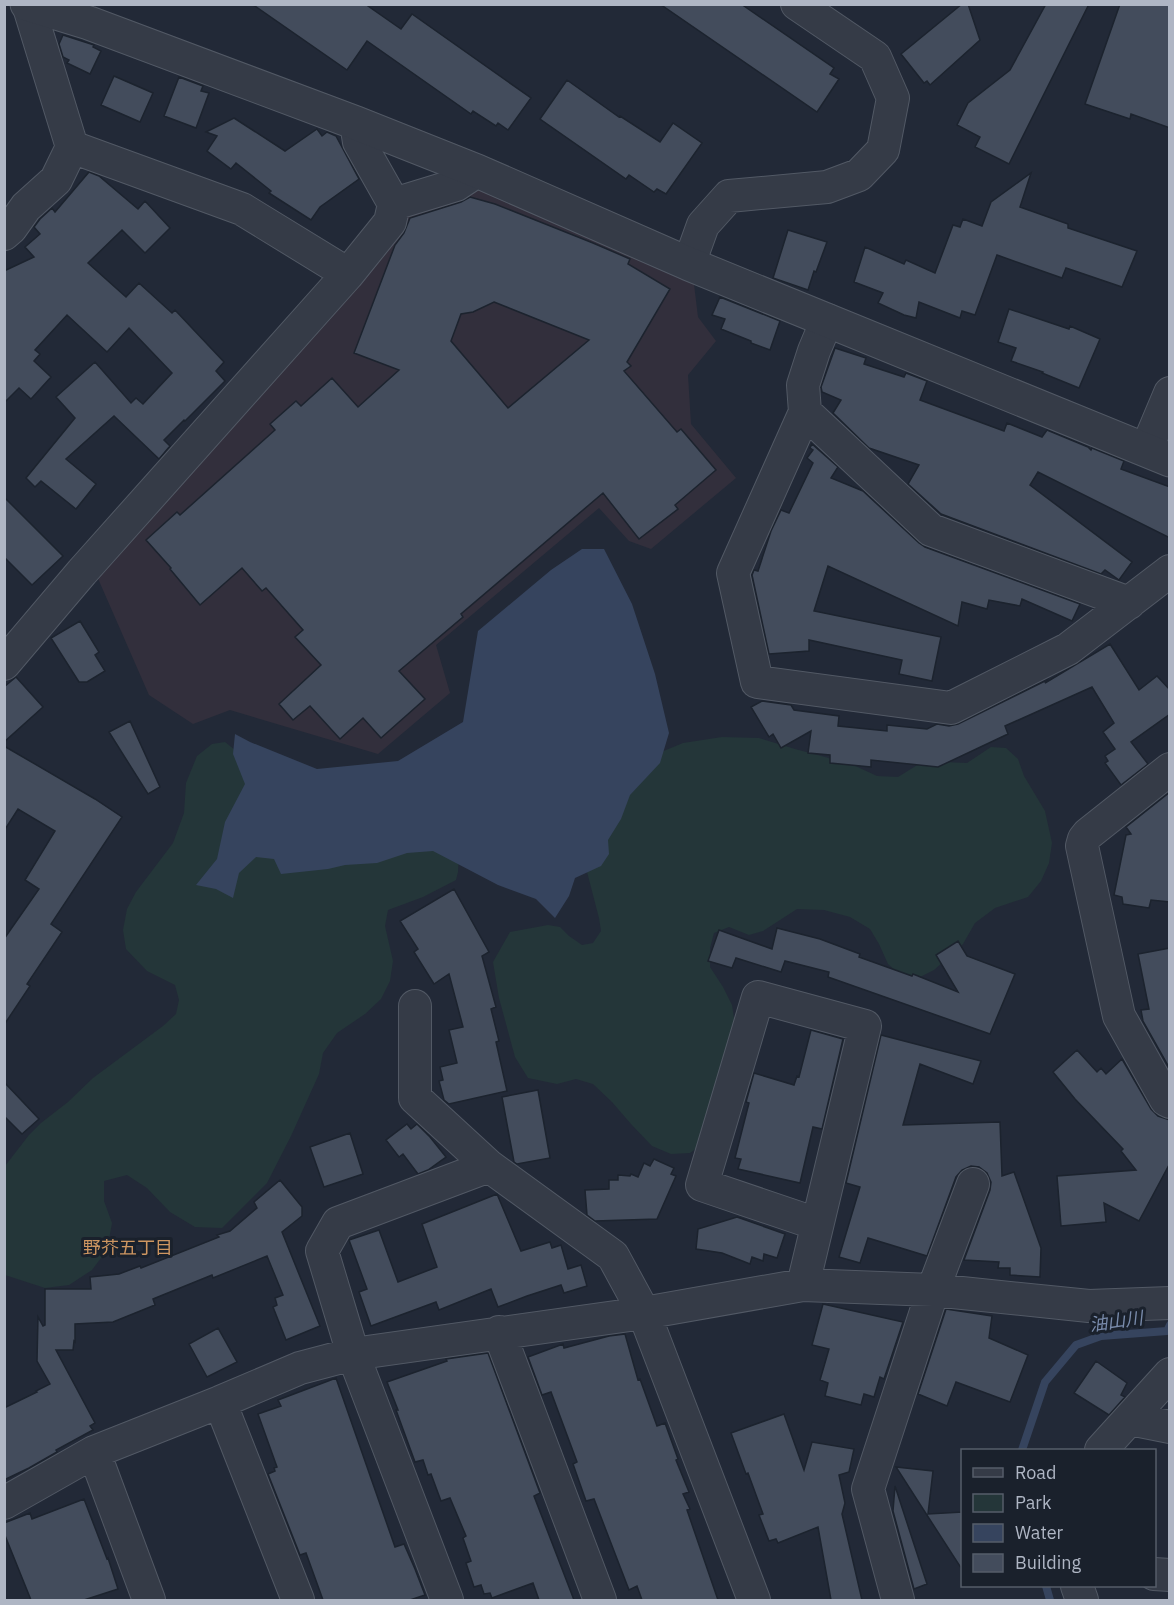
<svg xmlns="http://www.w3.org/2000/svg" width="1174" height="1605" font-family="'IBM Plex Sans','Noto Sans JP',sans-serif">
<rect width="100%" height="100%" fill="#222937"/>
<path fill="#322f3c" d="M478,190l215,86 5,41 18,24 -28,34 3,49 45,54 -85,71 -22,-8 -30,-33 -163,137 14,48 -72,61 -148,-44 -37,14 -44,-29 -53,-121 321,-371 14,-8z"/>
<path fill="#243639" d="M722,737l37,1 36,11 56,15 26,12 21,1 21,-13 24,-2 24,1 24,-16 15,1 12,11 6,17 21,35 7,32 -3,20 -8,18 -13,16 -33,11 -20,15 -12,21 -29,26 -16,8 -21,-6 -9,-8 -9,-20 -9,-15 -20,-12 -26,-7 -27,-1 -34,22 -14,4 -20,-8 -15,6 -4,15v19l13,20 9,18 3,20 -30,117 -15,11 -19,1 -19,-8 -21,-22 -19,-22 -19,-18 -17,-5 -19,5 -29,-6 -13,-21 -16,-59 -6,-36 17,-30 38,-7 12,2 9,9 13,9 11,-2 8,-12 -2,-13 -14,-54 69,-109 29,-12z
M225,742l30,24 5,79 124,-1 75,6 -1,22 -2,8 -33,17 -35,13 -3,16 8,35 -3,20 -9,18 -16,15 -28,19 -14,20 -4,21 -28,62 -24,47 -45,45 -27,-1 -25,-15 -23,-24 -20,-13 -23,6v20l8,22 -5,27 -15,20 -23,15 -24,3 -40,-13v-109l24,-31 12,-12 27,-21 25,-24 70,-52 13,-12 3,-14 -4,-15 -28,-14 -21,-22 -3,-19 4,-21 9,-17 37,-49 11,-30 2,-30 11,-27 15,-12z"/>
<path fill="#36445e" d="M582,549h22l28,55 23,70 14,59 -9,30 -30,32 -9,24 -13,21 1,14 -8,12 -26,12 -6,18 -14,22 -19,-19 -38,-14 -65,-34 -26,2 -30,10 -32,2 -17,4 -47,5 -7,-15 -18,-2 -17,16 -6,25 -17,-9 -20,-4 21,-26 8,-37 20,-38 -12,-30 2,-20 15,8 67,27 81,-8 65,-39 15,-91 73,-61z"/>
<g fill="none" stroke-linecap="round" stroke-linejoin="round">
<path stroke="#36445e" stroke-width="8" d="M1022,1450l23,-68 31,-37 25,-9 66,-5 3,-6
M1046,1586l4,14"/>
</g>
<path fill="#434c5c" stroke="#1c232e" stroke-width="1.5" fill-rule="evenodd" d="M252,4h113l36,25 11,-15 119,84 -23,32 -10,-7 -2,3 -23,-15 -2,3 -104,-73 -20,29z
M660,4h81l93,64 -4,6 9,5 -22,33z
M962,4h6l12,36 -50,45 -3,-4 -3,2 -23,-29z
M1046,4h43l-80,160 -34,-17 5,-10 -23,-12 11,-22 42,-33z
M1120,4h50v124l-39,-14 -1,5 -45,-15z
M63,35l31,10 -1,2 8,4 -11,23 -23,-11 2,-3 -6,-3 -4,-13z
M114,76l39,17 -13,29 -39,-17z
M179,77l24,9 -2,5 8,2 -13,35 -32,-12z
M567,80l52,37 1,-1 40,26 13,-19 29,20 -36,51 -9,-5 -3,3 -25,-17 -3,4 -86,-60z
M234,118l51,33 32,-22 5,7 5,-4 9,4 23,43 -39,28 -9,13 -42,-27 2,-2 -35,-28 -5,6 -24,-18 10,-15 -11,-4z
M89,172l10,4 39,33 7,-8 25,27 -25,25 -23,-23 -34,33 38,34 13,-14 33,30 3,-3 49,52 -8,9 9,10 -40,40 -1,-1 -20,20 6,6 -11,13 -45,-43 -48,43 30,25 -20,25 -35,-28 -6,6 -9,-9 49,-60 -19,-21 39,-35 36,41 5,-5 7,6 29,-31 -43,-45 -22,24 -40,-37 -32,35 5,4 -6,7 17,16 -20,22 -12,-11 -15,15v-132l30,-14 -9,-10 15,-13 -6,-7 6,-8 12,-11 3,4z
M1031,173l-11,34 48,17v4l69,23 -15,36 -56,-19 -4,10 -65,-23 -22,60 -13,-4 -2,7 -41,-16 -3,16 -12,-3 -26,-12 5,-10 -29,-11 11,-35 39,17 2,-4 29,13 18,-48 7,2 3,-8 19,7 9,-24z
M470,197l25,7 98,39 37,16 -2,5 42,25 -43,73 4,4 -7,5 53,61 4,-3 35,41 -41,35 3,4 -39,30 -36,-46 -142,121 2,3 -64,54 26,28 -44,39 -18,-20 -23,21 -30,-33 -17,14 -14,-16 42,-39 -26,-28 8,-7 -37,-42 -4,3 -20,-23 -42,37 -30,-36 1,-1 -25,-28 31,-28 3,3 95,-85 -5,-6 26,-23 5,5 31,-28 26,29 41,-37 -45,-17 41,-108 9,-12 6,-15 51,-16zM494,302l95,38 -81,68 -57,-67 10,-27 12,-2z
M788,230l39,12 -11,30 -2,-1 -6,19 -35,-12z
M720,297l60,24 -10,29 -19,-7v-2l-30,-12 4,-10 -13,-4z
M1009,309l60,20 1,-3 30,13 -21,49 -37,-15 1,-1 -32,-11 5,-13 -18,-6z
M835,348l31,10 -2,6 40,13 2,-4 21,8 -7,19 84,31 3,-8 35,14 5,-7 41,17 3,3 1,-2 32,13 -3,8 49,18v51l-132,-66 -8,13 102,77 -13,18 -14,-10 -4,4 -160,-60 -33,-30 11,-19 -50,-17 -36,-35 8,-13 -19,-8 -1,-5z
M812,444l26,23 -7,11 32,13 56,52 6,4 155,57 -8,17 -50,-22 -2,7 -31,-6 -2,9 -25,-7 -4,24 -130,-60 -14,45 127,26 -9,44 -33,-7 3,-14 -93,-20v11l-40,3 -17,-79 2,-5 4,1 13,-40 10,-21 8,3 24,-50 -6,-5 6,-8 -3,-2z
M4,497l59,59 -31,29 -28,-28z
M80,621l19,31 -4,3 10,16 -18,11h-8l-28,-44z
M1110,644l29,46 18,-14 13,14v24l-39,28 17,22 -27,21 -16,-22 3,-2 -3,-5 10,-7 -12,-17 11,-9 -22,-36 -87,39 3,8 -70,33 -67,-7v7l-41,-4v-8l-22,-2 3,-22 -30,17 -8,-14 -4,3 -18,-30 11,-6 29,4 3,5 45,6 -1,10 49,5v-6l40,4 10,-5 12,2 9,-2 89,-44 -2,3z
M16,677l27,30 -39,35v-55z
M130,721l30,66 -12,7 -39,-62z
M4,746l91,53 27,18 -71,107 11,8 -35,52 3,2 -26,39v-86l35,-50 -14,-9 30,-49 -37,-22 -14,22z
M1170,792v110l-19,-2 -2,8 -26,-4 -1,-7 -8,-2 12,-60 5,-1 -5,-7z
M454,889l35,63 -7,4 14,51 -5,2 8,32 -3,1 11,49 -58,13 -5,-4 -5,-19 4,-1 -3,-13 17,-4 -8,-33 14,-3 -14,-53 -15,10 -20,-32 4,-3 -18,-28z
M777,928l43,11 40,15 -1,3 53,19 1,-2 45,18 -22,-37 22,-14 9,15 48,18 -25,60 -162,-57 1,-5 -44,-11 -4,11 -45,-14 -4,10 -24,-7 11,-31 53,19z
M1170,948v121l-27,-48 -2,-11 8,-1 -11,-55z
M811,1030l32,9 -21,90 -9,-2 -13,56 -62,-14 3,-10 -6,-1 14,-55 -3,-1 8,-29 40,12 3,-9 2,1z
M881,1035l100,26 -8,23 -53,-20 -17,61 97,-3 2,54 12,-4 27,76 -1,29 -30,-2v-7h-12l1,-6 -35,-2 26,-70 1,-8 -4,-9 -8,-6 -8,-1 -9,4 -6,7 -29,79 -59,-18 -8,25 -21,-6 21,-70 -14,-4z
M1077,1050l20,22 4,-4 5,6 16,-15 29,50 7,7 12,4v43l-31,58 -35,-18 2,19 -45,4 -4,-50 79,-6 -15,-19 2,-2 -48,-50 -22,-27z
M4,1082l35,37 -17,15 -18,-18z
M538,1090l12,68 -33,6 -3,-2 -12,-65z
M407,1124l4,5 6,-5 13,13 16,20 -18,13 -10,4 -15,-20 -4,3 -13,-17z
M350,1133l13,41 -39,13 -14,-40z
M654,1159l20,9 -3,6 5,2 -19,43 -62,2 -8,-6 -2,-25 24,-1v-9h9v-5l12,1 1,-2 7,3 6,-14 6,3z
M280,1180l22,27v9l-20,16 38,94 -34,14 -13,-33 4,-2 -2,-7 8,-3 -16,-39 -54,22 -1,-3 -59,24 2,6 -42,17 -38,2v18l-1,-1 -1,9h-17l39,73 -5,3 3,4 -37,20 1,2 -28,16 -25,12v-72l33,-16 -1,-1 14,-7 -13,-23 1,-44 5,9 2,-1v-36h46l-1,-12 29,-3 21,-8 1,2 78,-31 -2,-2 13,-4 27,-23 -3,-6z
M497,1194l24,57 29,-9 2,6 9,-3 7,24 13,-4 6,21 -23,7 -3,-8 -34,11 -29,11 -7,-18 -52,21 -3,-8 -65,24 -12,-34 8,-3 -18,-49 30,-10 19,52 39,-15 -15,-43z
M737,1217l48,17 -8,24 -13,-4 -1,7 -11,-4 -2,7 -28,-11 -26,-4 2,-20z
M823,1304l80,18 -19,57 -4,-2 -6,20 -10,-3 -3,11 -36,-9 3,-13 -8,-3 9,-31 -17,-4z
M946,1309l46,7 -3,22 39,17 -18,47 -54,-20 -9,24 -29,-12z
M218,1328l19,34 -30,15 -18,-33z
M625,1334l13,46 2,-1 17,47 8,-3 13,36 -2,1 13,32 -6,2 7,15 -3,1 31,90h-76l-5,-14 -8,4 -35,-91 -8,2 -13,-37 4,-2 -26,-70 -9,3 -14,-38 35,-13 1,4 45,-12z
M488,1353l52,140 -6,3 40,104h-35l-6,-17 -41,15 -2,-5 -6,1 -3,-9 -7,2 -8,-24 5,-2 -8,-23 3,-2 -16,-38 -9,3 -10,-27 -3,1 -5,-15 -8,2 -19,-52h2l-11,-28 60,-21 -1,-2z
M1096,1361l31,22 -6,12 4,2 -16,18 -35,-22z
M336,1378l59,169 9,-3 11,25 10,26 -15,5h-87l-17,-47 -6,2 -32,-81 7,-3 -1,-3 3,-1 -19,-53 23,-8 -3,-6z
M784,1414l20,56 8,-28 42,7 -5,23 -10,3 6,28 -3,11 20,86h-31l-13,-73 -40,16 -2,-4 -7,2 -10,-26 4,-1 -15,-41 -2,1 -15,-41z
M896,1467l37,4 -5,43 35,-2v59z
M895,1486l32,98 -13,5 -21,-78z
M84,1499l23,60 1,-1 10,31 -34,11h-53l-27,-67v-10l26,-10 2,6z"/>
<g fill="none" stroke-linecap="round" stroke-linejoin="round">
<g stroke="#525965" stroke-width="34">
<path id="minor" d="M72,147l170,62 106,65
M394,204l62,-19 21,-14
M4,234l7,-6 15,-21 30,-27 16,-33 -44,-143
M689,264l14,-39 26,-29 98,-9 32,-12 24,-25 10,-52 -18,-41 -78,-53
M805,412l-2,-27 11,-34 13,-31
M1146,450l24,-57
M1129,603l-198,-73 -126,-118 -72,161 24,109 194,26 117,-59 102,-78
M4,664l78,-92 266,-298 42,-52 4,-18 -35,-62 -3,-19
M1170,769l-82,65 -4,5 -2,7 37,170 47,84 4,2
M415,1006v92l74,68 124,90 31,57 110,287
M803,1285l62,-259 -107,-29 -56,188 115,39
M499,1332l101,268
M220,1402l78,198
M1130,1419l40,8
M1101,1450l69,-76
M94,1452l55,148
M4,1503l90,-51 126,-50 80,-34 53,-14 291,-41 159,-28 130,5 156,16 81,-3
M1154,1574l16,1
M1077,1586l5,14
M447,1600l-94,-246 -31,-103 16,-28 151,-57
M898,1600l-30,-111 65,-199 40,-106"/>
</g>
<g stroke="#525965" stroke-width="35">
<path id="tertiary" d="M27,4l62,19 267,100 121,48 212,93 481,196"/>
</g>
<use href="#minor" stroke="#353b47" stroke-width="32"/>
<use href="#tertiary" stroke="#353b47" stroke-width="33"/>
</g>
<g text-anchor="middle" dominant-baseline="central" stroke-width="6" stroke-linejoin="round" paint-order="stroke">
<g font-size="18" fill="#ce9661" stroke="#1a212c">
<text x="128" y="1247">野芥五丁目</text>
</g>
<g font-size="18" font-style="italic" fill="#798bab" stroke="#1a212c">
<text transform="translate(1116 1321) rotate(-8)">油山川</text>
</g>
</g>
<rect width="1174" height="1605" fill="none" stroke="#afb6c4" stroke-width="12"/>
<rect x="961" y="1449" width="195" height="138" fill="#1a212c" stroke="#565d69" stroke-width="1.5"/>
<rect x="973" y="1468" width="30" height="9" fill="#353b47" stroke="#565d69" stroke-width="1.5"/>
<text x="1015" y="1479" font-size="18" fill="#afb6c4">Road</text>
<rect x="973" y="1494" width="30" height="18" fill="#243639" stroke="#565d69" stroke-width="1.5"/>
<text x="1015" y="1509" font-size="18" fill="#afb6c4">Park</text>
<rect x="973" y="1524" width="30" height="18" fill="#36445e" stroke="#565d69" stroke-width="1.5"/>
<text x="1015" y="1539" font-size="18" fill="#afb6c4">Water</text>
<rect x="973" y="1554" width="30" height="18" fill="#434c5c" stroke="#565d69" stroke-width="1.5"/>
<text x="1015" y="1569" font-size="18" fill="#afb6c4">Building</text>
</svg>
